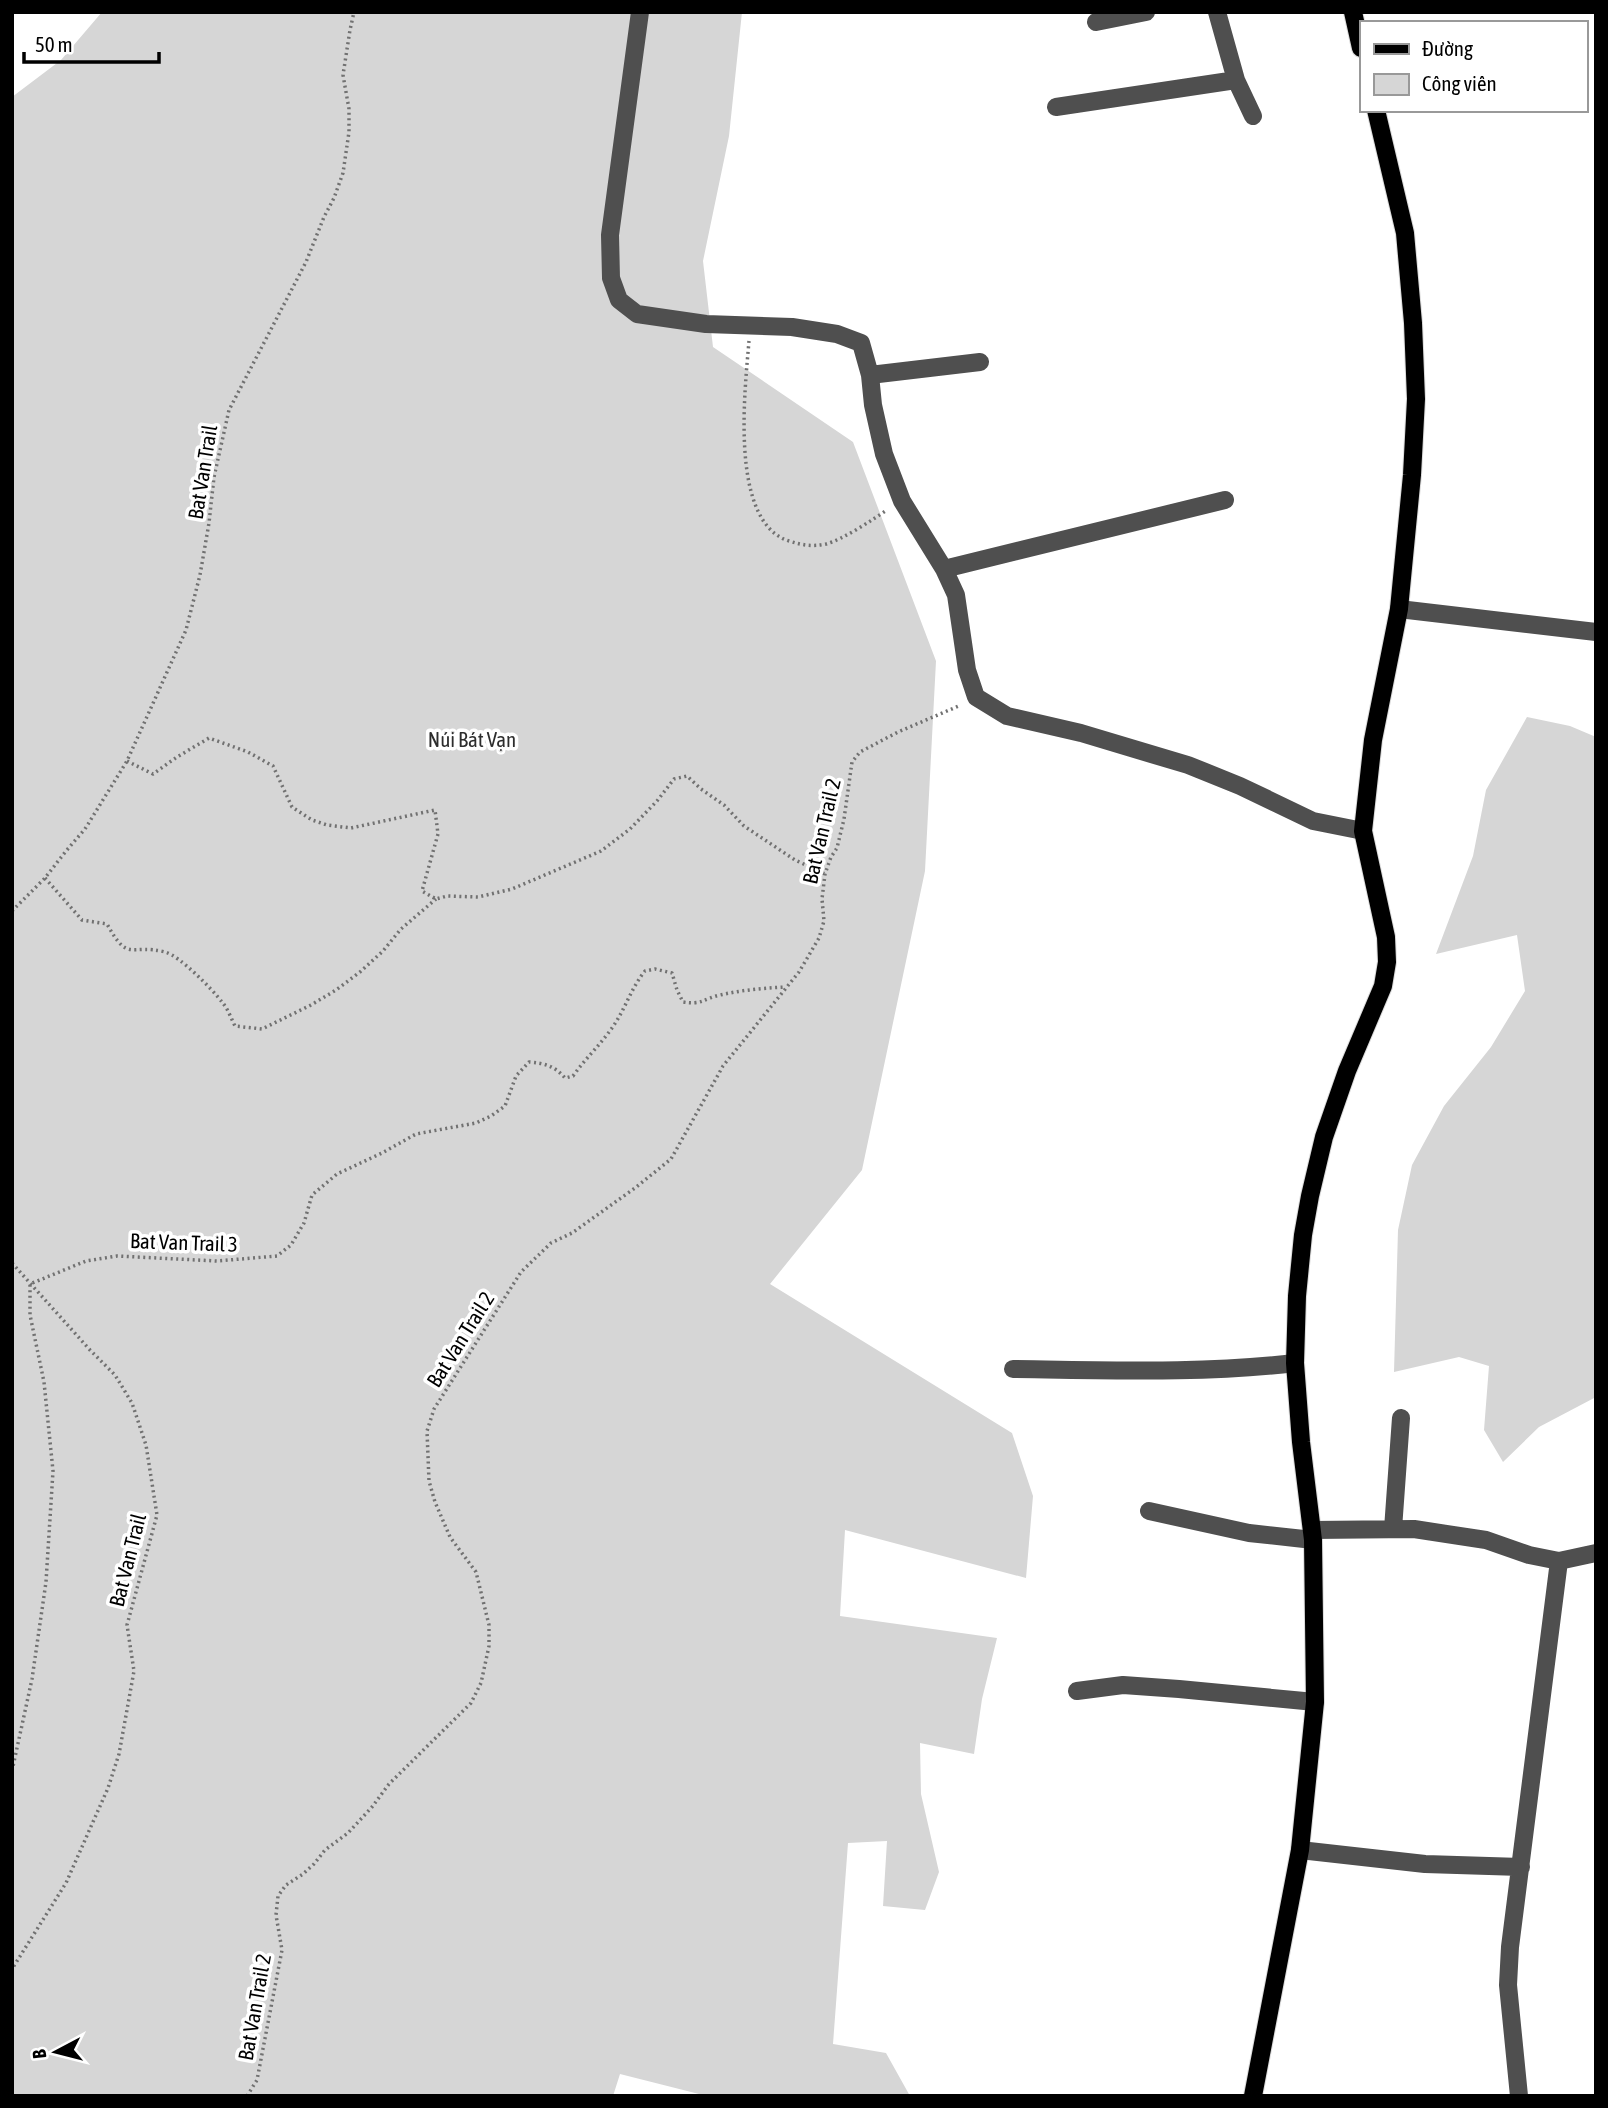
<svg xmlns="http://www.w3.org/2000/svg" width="1608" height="2108" font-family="'Asap Condensed',sans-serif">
<rect width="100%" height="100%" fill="#fff"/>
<path fill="#d6d6d6" d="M102,12h640l-13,124 -26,125 10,86 140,95 83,219 -11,210 -63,299 -92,114 242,149 21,63 -7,82 -181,-48 -5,86 157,22 -15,61 -8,55 -54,-11 1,51 18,78 -14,38 -42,-4 4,-65 -39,2 -15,201 53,9 24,43h-211v-2l-79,-20 -7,22h-601v-1999l49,-37z
M1527,717l43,9 26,11v660l-57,30 -36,35 -19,-32 5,-64 -30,-9 -65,15 4,-142 14,-65 32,-59 47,-59 34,-56 -8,-56 -81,19 37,-98 13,-66z"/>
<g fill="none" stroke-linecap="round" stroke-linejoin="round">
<g stroke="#dbdbdb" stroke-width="20">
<path id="major" d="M1353,12l8,36
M1253,2096l47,-246 15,-148 -2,-162 -12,-98 -6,-79 2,-67 6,-61 7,-39 14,-59 23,-66 36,-85 4,-24 -1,-25 -23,-106 10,-91 26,-131 13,-134 4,-76 -3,-76 -8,-90 -29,-123"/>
</g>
<path stroke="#717171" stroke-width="3.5" stroke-dasharray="2 3.5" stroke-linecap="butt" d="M749,341c-4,49 -20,181 40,200 13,4 23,6 37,3 18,-5 46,-24 61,-34
M127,761l26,13 24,-17 32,-19 39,14 25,14 19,41 20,13 15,5 24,3 84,-18 3,24 -16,57 14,8 11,-3 31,1 34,-8 89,-38 29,-22 27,-28 17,-22 13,-3 14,13 23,16 20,21 51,34 30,14
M45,878l37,42 25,4c22,40 23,19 58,28 15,4 47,37 57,50 6,7 9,16 13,24l27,3 49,-24 25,-15 24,-18 23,-21 18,-22 35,-30
M12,911l33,-33 21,-27 19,-22 42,-68 59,-131 14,-55 9,-52 5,-46 15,-67 77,-148 18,-45 10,-19 9,-25 6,-41v-23l-6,-34 7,-45 4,-18
M12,1263l78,87 25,25 17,28 14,42 11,70 -30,110 7,46 -15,83 -11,34 -42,95 -54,86
M12,1771l20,-92 14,-97 7,-111 -9,-89 -14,-67v-31l56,-23 31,-5 100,5 60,-5 14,-11 13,-22 8,-28 25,-21 45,-21 34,-19 60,-11 15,-7 14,-10 11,-30 13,-14c15,1 26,4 36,16l8,-2c12,-17 27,-31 39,-48 13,-18 19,-40 33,-57l10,-2 17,4 5,17 6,12c19,3 20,-3 37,-7 22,-5 44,-7 66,-8
M247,2096l10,-16 25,-130 -6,-35 2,-19 8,-11 17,-11 11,-10 11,-14 23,-17 24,-26 17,-23 82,-81 10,-20 8,-37v-21l-13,-53 -26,-35 -15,-35 -6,-21 -2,-50 7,-22 87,-137 30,-29 21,-10 63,-45 36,-29 52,-93 76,-94 20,-34 5,-17 -2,-22 3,-25 6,-17 6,-9 7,-29 8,-57 8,-10 38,-20 63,-27"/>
<path stroke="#4f4f4f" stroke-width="18" d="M640,12l-30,223 1,43 8,22 18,14 69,10 86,3 45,7 24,9 9,32 3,30 11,49 18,47 42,68 12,26 11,75 9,27 31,19 74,17 107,32 52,21 73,35 50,10
M1217,12l19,68 17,36
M1096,22l50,-10
M1056,107l180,-27
M870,375l110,-13
M944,569l281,-69
M1399,609l197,23
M1013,1369c93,1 189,5 282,-6
M1149,1511l100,22 64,7
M1393,1529l8,-111
M1312,1530l102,-1 72,11 43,15 30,6 37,-8
M1077,1691l46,-6 56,4 136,13
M1300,1850l125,14 96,3
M1519,2096l-11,-111 2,-38 49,-386"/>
<use href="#major" stroke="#000" stroke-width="18"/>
</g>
<g text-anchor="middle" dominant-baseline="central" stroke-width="7" stroke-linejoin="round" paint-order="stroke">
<g font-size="21" fill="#000" stroke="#fff">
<text transform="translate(202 472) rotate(-81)">Bat Van Trail</text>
<text transform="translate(821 831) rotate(-77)">Bat Van Trail 2</text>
<text transform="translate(184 1242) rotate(2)">Bat Van Trail 3</text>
<text transform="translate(460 1339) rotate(-58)">Bat Van Trail 2</text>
<text transform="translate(127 1560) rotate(-76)">Bat Van Trail</text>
<text transform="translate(254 2007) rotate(-80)">Bat Van Trail 2</text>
</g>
<g font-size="21" fill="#2d2d2d" stroke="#fff">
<text x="472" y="739">Núi Bát Vạn</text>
</g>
</g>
<rect width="1608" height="2108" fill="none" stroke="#000000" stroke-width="28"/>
<rect x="1360" y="21" width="228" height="91" fill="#ffffff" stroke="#999999" stroke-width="2"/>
<rect x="1374" y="44" width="35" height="10" fill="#000000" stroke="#999999" stroke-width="2"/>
<text x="1422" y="56" font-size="21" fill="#000000">Đường</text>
<rect x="1374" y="74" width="35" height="21" fill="#d6d6d6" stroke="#999999" stroke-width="2"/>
<text x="1422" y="91" font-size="21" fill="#000000">Công viên</text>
<g transform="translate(56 2052) rotate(263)" stroke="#ffffff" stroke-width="5" paint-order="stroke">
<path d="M0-5L12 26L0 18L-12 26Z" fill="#000000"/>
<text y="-10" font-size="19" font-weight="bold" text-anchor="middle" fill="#000000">B</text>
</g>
<path d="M24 52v10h135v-10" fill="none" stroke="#000000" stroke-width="3.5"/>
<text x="35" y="52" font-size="21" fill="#000000" stroke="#ffffff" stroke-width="5" paint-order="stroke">50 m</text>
</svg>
